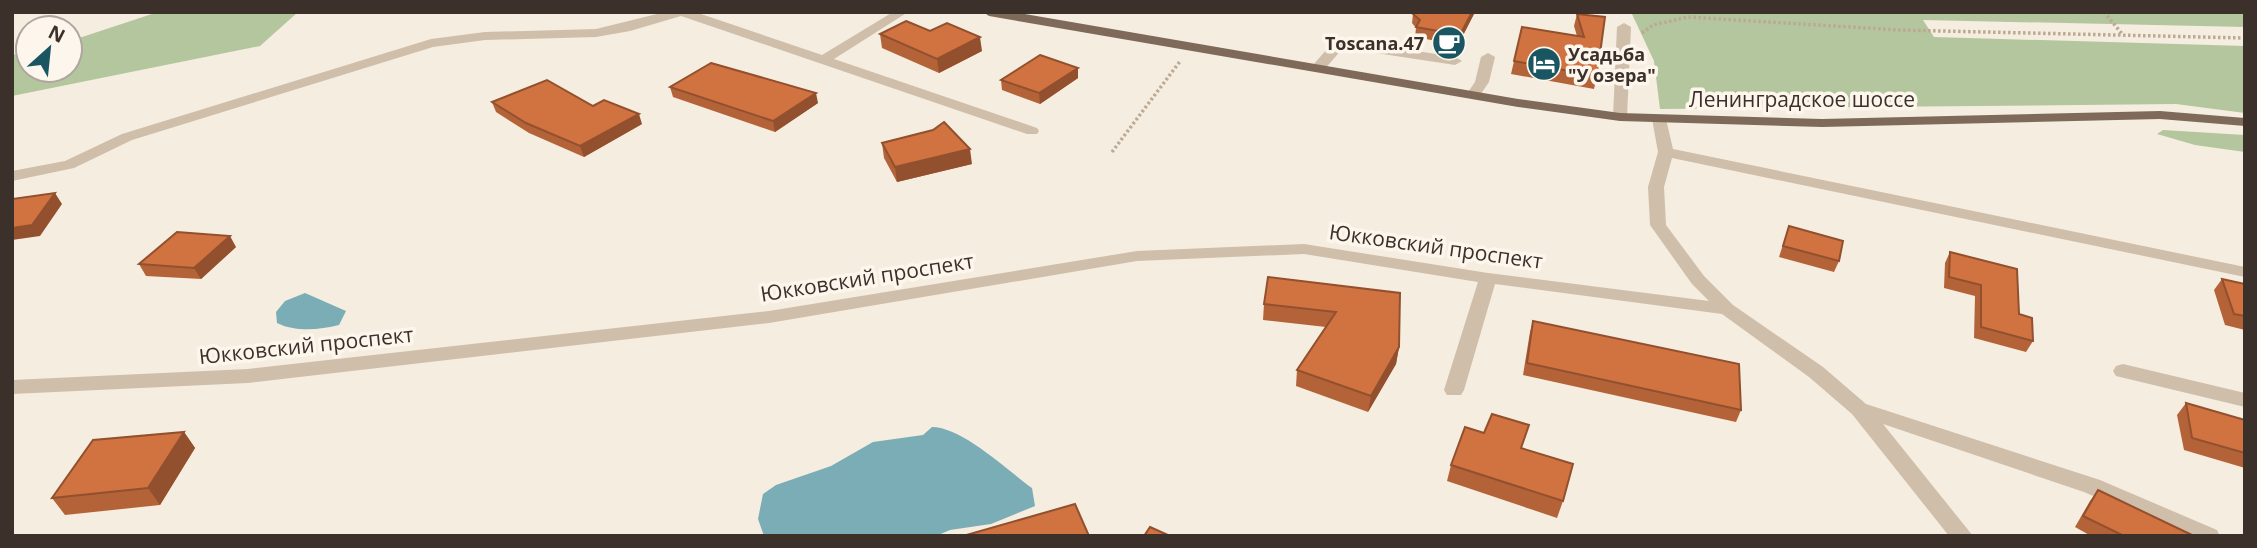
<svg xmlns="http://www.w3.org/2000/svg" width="2257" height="548" font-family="'Open Sans',sans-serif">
<rect width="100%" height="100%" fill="#f5eddf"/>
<path fill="#b4c69d" d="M158,12h140l-38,34 -248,50v-41l16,-3v18h42v-29z
M1631,12h614v15l-322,-7 11,17 311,9v67l-69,-9 -516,5 -6,-48z
M2163,130l82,5v17l-50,-7 -38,-11z"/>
<path fill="#7badb6" d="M305,293l41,18 -7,14c-20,5 -44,7 -62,-2l-1,-11 9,-11z
M932,427c30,0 75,43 100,61l3,18 -44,18 -41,6 -14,6h-172l-6,-17 5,-25 13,-9 55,-19 42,-24 50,-7z"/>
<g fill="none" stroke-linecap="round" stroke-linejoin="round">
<path stroke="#bba993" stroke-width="3.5" stroke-dasharray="2.5 2.5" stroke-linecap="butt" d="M2104,12l19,23
M1642,33l11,-8 35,-8 211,13 346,8
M1735,92l12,13
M1112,152l69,-92"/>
<path fill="#cfbea9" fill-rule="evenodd" d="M665,12h30l127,43 71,-43h15l-74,47 203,69 2,3 -2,3h-10l-346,-118 -51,15 -34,6 -111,3 -52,7 -301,93 -58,28 -62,13v-10l53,-10 57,-27 309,-95 54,-7 111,-3z
M1624,23l7,4 -4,90 -7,4 -7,-4 4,-90z
M1340,39l115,18 7,4 -7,4 -112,-17 -20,23h-10v-6l22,-25z
M1488,53l7,4 -6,25 -11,16h-10l-2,-3 9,-13 6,-25z
M1659,115l7,4 7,30 572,118v10l-573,-119 -8,29 2,38 38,51 29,29 90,62 43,37 234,76 117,50 3,6h-34l-102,-44 -201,-68 90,112h-24l-97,-122 -43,-37 -87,-63 -227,-30 -31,106 -3,5h-14l-3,-5 34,-108 -174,-28 -167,7 -368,62 -521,60 -236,11v-14l236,-11 521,-58 368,-60 167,-7 184,29 221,28 -17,-17 -42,-59 -2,-38 10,-35 -6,-33z
M2123,364l122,29v14l-129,-31 -3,-5 3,-5z"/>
<path fill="#7f6a59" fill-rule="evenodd" d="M983,12h30l505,87 102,14 202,6 338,-8 85,7v8l-85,-7 -338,8 -202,-6 -102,-14 -529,-91z"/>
</g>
<path fill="#b46338" d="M1475,12l-17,33 -43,-8 1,-9 -4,-5 1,-9z
M1577,14l20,62 -3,13 -83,-15 11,-47 55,9 -3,-10z
M930,31l52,20 -43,22 -57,-25 -2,-14z
M1078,68v10l-38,26 -38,-14 -1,-10z
M670,87l148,16 -43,29 -102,-35z
M492,102l101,4 49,18 -58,33 -55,-24 -33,-21z
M882,143l90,21 -75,18 -13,-24z
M1789,226l50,35 -5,11 -55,-15z
M236,247l-35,32 -55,-3 -7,-12z
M1950,252l69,62 14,27 -7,11 -52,-14 1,-42 -31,-8 1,-25z
M2222,279l23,5v46l-20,-5 -11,-35z
M1400,293l-1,54 -3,17 -28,48 -72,-26 1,-16 29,-43 -63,-7 1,-16z
M1533,321l208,89 -5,12 -213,-47 7,-43z
M2186,403l59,17v48l-61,-18 -7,-35z
M184,432l11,16 -35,57 -95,10 -13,-17z
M1522,448l41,53 -6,17 -110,-37 4,-16z
M2098,490l96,46h-103l-16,-9 15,-26z"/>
<path fill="#92502e" d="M1472,12h3l-17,33 2,-10z
M980,37l2,14 -43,22 -2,-14z
M1078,68v10l-38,26 -1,-11z
M816,93l2,10 -43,29 -2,-11z
M639,114l3,10 -58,33 -4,-11z
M970,149l2,15 -75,18 -2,-15z
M55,193l7,11 -22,32 -28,4v-12z
M230,236l6,11 -35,32 -7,-11z
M1399,347l-3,17 -28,48 3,-16z
M184,432l11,16 -35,57 -12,-17z"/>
<path fill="#d17341" stroke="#92502e" stroke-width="2" d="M1415,12h57l-12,23 -44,-8 4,-7 -7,-6z
M1577,14l28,3 -8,59 -83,-15 8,-34 62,10z
M906,21l24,10 17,-8 33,14 -43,22 -57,-25z
M1040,55l38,13 -39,25 -38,-13z
M711,63l105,30 -43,28 -103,-34z
M547,80l46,26 11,-6 35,14 -59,32 -54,-23 -34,-21z
M944,122l26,27 -75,18 -13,-24 51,-13z
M55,193l-23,32 -20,3v-29z
M1789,226l54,15 -4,20 -56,-15z
M177,232l53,4 -36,32 -55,-4z
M1950,252l67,17 2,45 13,4 1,23 -52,-14v-42l-32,-8z
M1268,277l132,16 -1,54 -28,49 -74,-26 39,-58 -72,-8z
M2222,279l23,5v32l-11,-2z
M1533,321l206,43 2,46 -214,-47z
M2186,403l59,17v33l-53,-15z
M1492,414l37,11 -8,23 52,16 -10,37 -112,-36 14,-38 19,6z
M184,432l-36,56 -96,10 41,-58z
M2098,490l96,46h-70l-41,-20z
M1075,504l14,32h-126z
M1150,527l20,9h-26z"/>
<defs>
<g id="cafe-disc" transform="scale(1.75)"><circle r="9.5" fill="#1a5662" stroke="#fcf6ed"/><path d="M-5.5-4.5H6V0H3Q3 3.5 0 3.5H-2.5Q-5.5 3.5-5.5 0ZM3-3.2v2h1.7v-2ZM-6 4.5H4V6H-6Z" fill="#fff"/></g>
<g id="hotel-disc" transform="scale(1.75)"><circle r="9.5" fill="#1a5662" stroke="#fcf6ed"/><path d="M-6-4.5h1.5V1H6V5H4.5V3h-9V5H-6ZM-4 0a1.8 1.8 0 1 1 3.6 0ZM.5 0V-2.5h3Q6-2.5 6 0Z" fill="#fff"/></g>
</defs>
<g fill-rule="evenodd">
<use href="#cafe-disc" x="1449" y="43"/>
<use href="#hotel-disc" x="1544" y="64"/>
</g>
<g text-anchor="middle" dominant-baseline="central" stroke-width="7" stroke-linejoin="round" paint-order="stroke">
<g font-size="18" font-weight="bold" fill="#3c312a" stroke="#fcf6ed" text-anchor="end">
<text x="1424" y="43">Toscana.47</text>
<text x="1568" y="54" text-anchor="start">Усадьба<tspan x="1568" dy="21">"У озера"</tspan></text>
</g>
<g font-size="21" fill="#3c312a" stroke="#fcf6ed">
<text x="1802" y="99">Ленинградское шоссе</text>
<text transform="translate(1436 246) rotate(8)">Юкковский проспект</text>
<text transform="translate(867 277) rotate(-9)">Юкковский проспект</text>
<text transform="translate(306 345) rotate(-6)">Юкковский проспект</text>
</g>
</g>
<rect width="2257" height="548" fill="none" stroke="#3c312a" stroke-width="28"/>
<g transform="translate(49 49) rotate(27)"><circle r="33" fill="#fcf6ed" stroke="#afa79f" stroke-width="2"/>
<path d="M0-5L12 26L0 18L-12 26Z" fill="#1a5662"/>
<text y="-10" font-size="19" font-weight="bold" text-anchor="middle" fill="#3c312a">N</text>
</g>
</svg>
